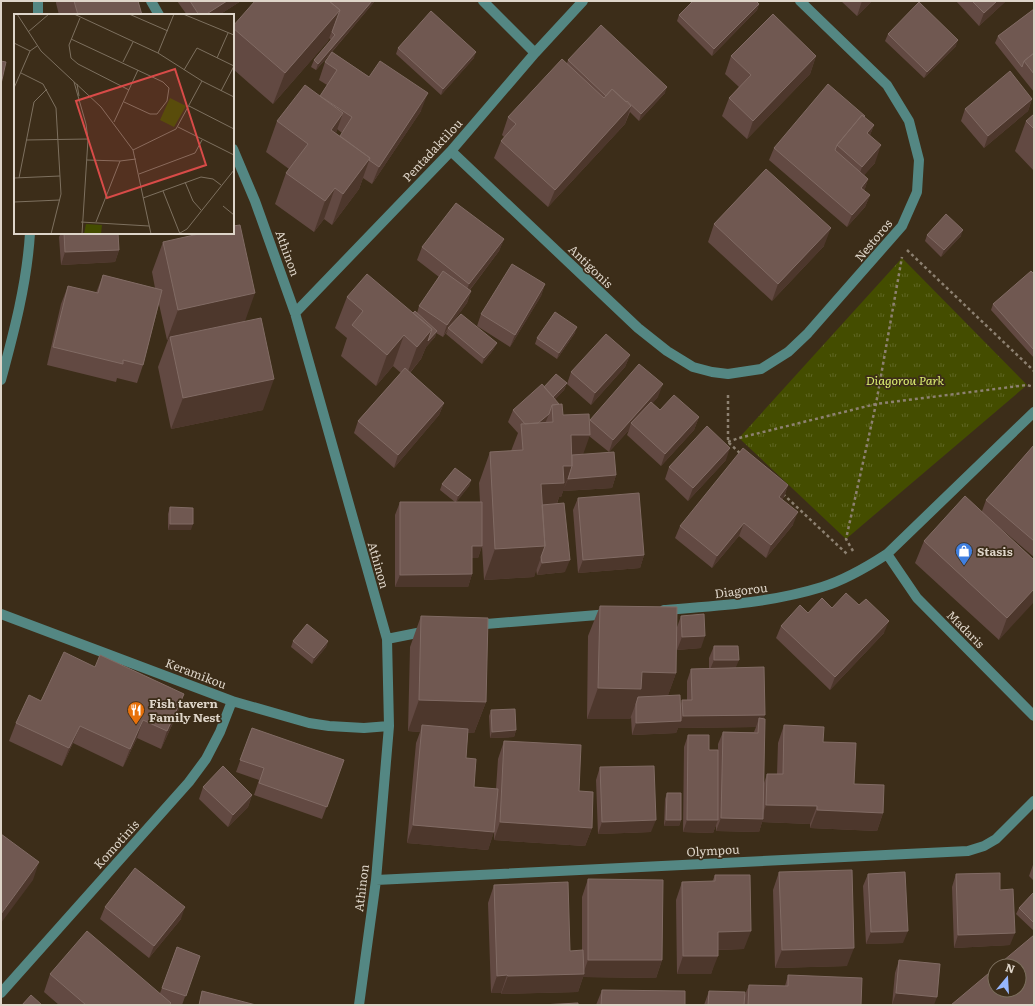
<svg xmlns="http://www.w3.org/2000/svg" width="1035" height="1006" font-family="Literata,serif">
<defs>
<pattern id="grass-tufts" width="24" height="20" patternUnits="userSpaceOnUse"><rect width="24" height="20" fill="#444d00"/><path d="M3 7l-1-3M5 7V3M7 7l1-3M15 17l-1-3M17 17v-4M19 17l1-3" fill="none" stroke="#5f6624"/></pattern>
</defs>
<rect width="100%" height="100%" fill="#3c2d19"/>
<path fill="url(#grass-tufts)" d="M902,258l125,127 -181,154 -107,-101z"/>
<g fill="none" stroke-linecap="round" stroke-linejoin="round">
<path stroke="#8d8171" stroke-width="2.5" stroke-dasharray="3 3" stroke-linecap="butt" d="M907,250l127,121
M728,395v47l14,13
M728,442l11,-4 137,-34 151,-19 7,2
M783,494l64,60
M853,551l-7,-12 30,-135 26,-147"/>
<path stroke="#548783" stroke-width="10" d="M38,1v14
M151,1l8,14
M483,1l52,52
M233,149l22,52 40,112 92,326 2,87 -13,154 -17,125
M451,151l187,177 29,23 26,16 19,5 16,2 33,-5 27,-17 20,-19 94,-107 15,-34 2,-32 -10,-39 -22,-36 -87,-84
M295,313l156,-162 84,-98 48,-52
M1,380c13,-48 26,-97 29,-147
M887,554l30,44 117,118
M664,610c53,-4 106,-7 158,-23 23,-7 45,-20 65,-33l147,-142
M1,614l231,87 77,22 20,3 35,2 25,-2
M474,625l136,-11
M387,639l40,-8
M376,880l592,-29 16,-5 12,-7 38,-38
M1,993l188,-211 17,-23 14,-27 12,-31"/>
</g>
<path fill="#624942" fill-rule="evenodd" d="M56,1h82l4,14h-83l-3,-12z
M177,1h64l-22,14h-32z
M375,1l-43,51 89,59 -49,73 -9,-6 -4,11 -27,36 -8,-6 -10,13 -39,-28 11,-31 3,-4 -23,-17 11,-31 43,-25 7,-11 -8,-5 6,-18 6,-9 -15,17 -5,-3 3,-7 17,-20 -2,-2 -1,3 -55,63 -40,-35v-41zM337,129l5,4 -2,3 -4,-3z
M841,1h31l-15,15z
M956,1h50l-27,25z
M759,4l-2,6 -45,46 -35,-35 2,-6z
M1034,9v83l-39,-49 3,-7z
M888,34l68,12 -32,32 -39,-37z
M398,48l76,10 -33,37 -45,-41z
M731,56h85l-6,18 -63,65 -25,-23 7,-18 10,-11 -14,-13z
M568,60l97,33 -26,28 -9,-9 -5,12 -77,83 -54,-49 7,-17 3,-4 -2,-2 6,-18 59,-54z
M1032,99l-4,12 -44,37 -23,-27 4,-12z
M1034,114v57l-19,-20 11,-30z
M865,116l-1,1 10,8 -4,10 5,28 -11,12 4,4 -4,12 6,4 -5,12 -18,20 -78,-67 5,-12z
M714,224l110,22 -52,55 -64,-59z
M61,233h57l1,17 -4,12 -54,3 -2,-28z
M927,235l34,1 -20,21 -16,-16z
M504,239l-5,12 -29,39 1,1 -4,12 -15,20 42,26 -12,15 -36,-30 2,-4 -5,7 -7,-4 -1,4 -9,10 -5,12 -11,14 34,30 -5,12 -45,53 -40,-35 4,-12 43,-48 -8,-7 -17,20 -35,-30 6,-18 -12,-10 12,-31 66,16h4l2,-7 20,-29 -22,-17 5,-13z
M163,242l82,79 18,89 -92,19 -13,-62 10,-27h-1l-8,-36 -16,61 -6,18 -20,-5 -1,4 -69,-17 14,-61 7,-18 28,7 7,-18 52,13 -3,-16z
M1034,274v84l-43,-48 2,-6z
M545,284l-4,12 -31,51 -33,-21 4,-12z
M575,333l-18,26 -22,-15 2,-6z
M630,355l-5,12 -34,38 -24,-21 4,-12z
M567,383l-3,7 -9,9 8,16 26,8 1,-3 68,-23 -6,6 8,7 39,7 -5,13 -33,36 -34,-31 2,-5 -20,22 -20,-16 -7,19 34,20 -4,13 -49,3 -2,6h-2l-2,7 8,68 -28,3 -1,-6 -2,8 -50,3 -2,-34 -4,12h-6v16l-4,13h-73v-72l5,-13h55l-15,-12 2,-6 29,-4 -2,6 -13,16h24l-1,-19 11,-31 21,-1 7,-18 -10,-11 5,-12 31,-23z
M1034,445v112l-34,-29 34,32 -35,80 -84,-77 9,-22 58,-30 4,-11z
M726,460l-38,41 -23,-22 4,-12z
M788,485l-4,12 -2,3 11,25 -27,33 -27,-22 -27,32 -37,-30 5,-12z
M578,498l66,57 -4,13 -62,5 -5,-63z
M170,507l21,23h-23v-16z
M600,606l77,21 4,-11 20,32 -24,2 -1,-18v41l-8,22 12,12 2,-7h5v-19l4,-12 18,-1v-10l5,-12 22,22 28,51v64l3,-9h10l1,-31 6,-18 39,17 31,42 29,29 -6,18 -67,-3v-4l-48,-2 -3,10 -43,-1v-6l-3,8 -30,-1 1,-85 4,-12 21,15h9v-6l5,-12h31l2,-5 -78,1 -2,5 -44,2 -1,-18 -1,2h-43l1,-83z
M832,608l52,25 -54,57 -54,-52 5,-12 27,-13z
M421,616l65,86 -12,31h-6l-2,25 8,29 22,2 2,-30 6,-18 75,50 13,37 -7,18 -91,-6v-9l-6,19 -81,-7 9,-100 4,-11 -12,-1 2,-84z
M293,641h35l-2,6 -14,17 -21,-17z
M95,667l89,27 -6,18 -17,37 -24,-11 -14,29 -50,-24 -11,23 -53,-25 7,-18 25,-22z
M491,710l25,20 -2,7 -24,1 -1,-22z
M252,728l92,32 -22,59 -68,-24 5,-15 -23,-8z
M600,767l51,65 -53,2 -2,-54z
M203,787l49,8 -4,12 -20,20 -29,-28z
M667,793l14,27 -2,6h-15l1,-27z
M1034,862v19l-5,-5z
M779,872l68,94 -72,2 -2,-78z
M868,874l35,69 -37,1 -3,-58z
M956,874l44,16 10,55 -56,3 -2,-61z
M715,875l29,74 -26,1 -7,24h-34l-1,-74 6,-18h30z
M588,879l74,81 -6,18 -73,-1 -5,15 -77,2v-1h-10l-3,-90 6,-18 76,66h12v-54z
M1034,892v39l-18,-17 3,-6z
M105,907l76,12 -32,39 -49,-39z
M177,947l23,9 -18,49h-9l-2,-1v1h-112l-15,-13 6,-18 110,19z
M899,960l35,45h-42l3,-32z
M788,975l73,30h-157l5,-14 35,6 5,-12 36,1z
M602,990l83,15h-89z"/>
<path fill="#4d372c" d="M227,1h14l-22,14h-14z
M372,1h3l-59,69 2,-6z
M862,1h10l-15,15z
M997,1h9l-27,25 5,-13z
M759,4l-2,6 -45,46 2,-7z
M340,10l-12,31 -55,63 12,-31z
M958,40l-2,6 -32,32 3,-6z
M476,52l-2,6 -33,37 2,-6z
M816,56l-6,18 -63,65 6,-18z
M667,87l-2,6 -26,28 2,-7z
M428,93l-7,18 -49,73 7,-17z
M1032,99l-4,12 -44,37 4,-12z
M631,106l-6,18 -77,83 7,-17z
M343,113l-11,31 -1,-14z
M874,125l-7,18v-10z
M881,145l-6,18 -19,21 6,-17z
M370,158l-11,31 -27,36 11,-31z
M868,179l-4,13 -3,-4z
M335,188l-11,31 -10,13 11,-31z
M870,195l-5,12 -18,20 5,-12z
M831,228l-7,18 -52,55 6,-17z
M963,230l-2,6 -20,21 3,-7z
M504,239l-5,12 -34,45 4,-12z
M119,250l-4,12 -54,3 4,-13z
M545,284l-4,12 -31,51 5,-12z
M471,291l-4,12 -18,25h-1l-5,9 4,-12z
M255,293l-11,31 -74,13 -2,3h-1l11,-30z
M577,327l-2,6 -18,26 2,-6z
M432,329l5,2 -2,6 -9,10 -5,12 -15,18 11,-30z
M404,335l-11,31 -17,20 11,-31z
M497,343l-3,6 -12,15 2,-6z
M630,355l-5,12 -34,38 4,-12z
M274,379l-11,31 -92,19 12,-31z
M567,383l-3,7 -14,15 2,-6z
M663,384l-5,13 -24,28 -3,-2 -2,7 -20,22 4,-12z
M444,403l-5,12 -45,53 4,-13z
M549,414l-5,12 -14,4z
M699,417l-5,13 -33,36 4,-12z
M571,435h19l-11,31h-12z
M730,448l-4,12 -38,41 5,-13z
M563,466h9l-11,31h-2l-6,16 -16,1 4,-30z
M616,475l-4,13 -49,3 5,-12z
M471,480l-2,6 -13,17 2,-7z
M788,485l-4,12 -10,12 5,-12z
M798,512l-5,13 -27,33 5,-13z
M744,523l-5,13 -27,32 5,-12z
M170,524h23l-2,6h-23z
M472,546h10l-4,12h-10z
M545,546l-11,31 -50,3 11,-31z
M644,555l-4,13 -62,5 5,-13z
M570,560l-5,12 -28,3 5,-12z
M472,574l-4,13h-73l5,-12z
M1034,589v13l-35,38 8,-22z
M889,621l-5,12 -54,57 5,-13z
M705,636l-4,12 -24,2 5,-13z
M328,641l-2,6 -14,17 2,-6z
M714,660h25l-5,12h-25z
M642,672l34,1 -11,31 -29,-1 -6,16h-43l11,-31z
M184,694l-6,18 -17,37 6,-18z
M419,700l67,2 -12,31 -53,-1 1,-7 -2,7 -12,-1z
M765,715l-4,12 -2,-9 -3,9 -78,1 5,-12z
M143,720l-6,18 -14,29 7,-18z
M681,721l-5,12 -44,2 4,-12z
M80,726l-7,17 -11,23 7,-18z
M516,730l-2,7 -24,1 2,-6z
M252,795l-4,12 -20,20 5,-12z
M766,805l51,1 -7,18 -48,-2 -3,10 -43,-1 5,-13 40,1z
M817,810l66,3 -6,18 -67,-3z
M656,820l-5,12 -53,2 4,-12z
M666,820h15l-2,6h-15z
M687,820h31l-5,13 -30,-1z
M500,822l92,6 -7,18 -91,-6z
M413,825l81,7 -6,18 -81,-7z
M39,862l-6,18 -32,43v-9z
M185,907l-4,12 -32,39 5,-12z
M751,931l-7,18 -33,1 7,-18z
M908,931l-5,12 -37,1 5,-12z
M1015,933l-5,12 -56,3 4,-13z
M854,948l-7,18 -72,2 7,-18z
M683,956h35l-7,18h-34z
M588,960h74l-6,18 -73,-1 -5,15 -77,2 7,-18 75,-2z
M507,975l-6,18h-10l6,-17z
M896,993l41,4 -3,8h-42z"/>
<path fill="#705851" stroke="#816b64" d="M74,1h64l4,14h-64z
M190,1h37l-22,14h-6z
M255,1h74l11,9 -55,63 -52,-45v-2z
M329,1h43l-54,63 -4,-4 21,-25 -3,-3 8,-22z
M693,1h63l3,3 -45,45 -35,-34z
M972,1h25l-13,12z
M919,2l39,38 -31,32 -39,-38z
M1034,9v44l-10,8 -2,6 -24,-31z
M431,11l45,41 -33,37 -45,-41z
M773,14l43,42 -63,65 -24,-23 22,-23 -20,-19z
M601,25l66,62 -26,27 -14,-13 -1,1 -14,-13 -6,7 -38,-36z
M332,52l37,25 11,-16 48,32 -49,74 -10,-7 1,-2 -30,-22 12,-19 -32,-21 17,-26 -12,-8z
M1034,53v21l-10,-13z
M562,59l42,39 8,-9 19,17 -76,84 -54,-49 15,-17 -8,-7z
M1,61l5,1 -5,22z
M1010,71l22,28 -44,37 -23,-27z
M828,84l37,32 -1,1 -2,-2 -25,30 -2,5 33,29 -7,9 9,7 -18,20 -78,-67z
M305,85l38,28 -12,17 39,28 -27,36 -8,-6 -10,13 -39,-28 22,-29 -31,-23z
M1034,114v15l-8,-8z
M862,115l12,10 -7,8 14,12 -19,22 -25,-22z
M766,169l65,59 -53,56 -64,-60z
M456,203l48,36 -35,45 -47,-37z
M946,214l17,16 -19,20 -17,-15z
M240,225l15,68 -77,17 -15,-68 40,-9h30v-7z
M64,233h54l1,17 -54,2z
M512,264l33,20 -30,51 -34,-21z
M443,271l28,20 -24,34 -28,-19z
M1031,271l3,3v76l-41,-46z
M367,274l65,55 -15,18 -13,-12 -17,20 -35,-30 11,-14 -16,-14z
M103,275l59,15 -19,75 -20,-5v4l-70,-17 15,-61 30,7z
M415,311l22,20 -9,10 4,-12 -19,-16z
M555,312l22,15 -18,26 -22,-15z
M461,314l36,29 -13,15 -36,-30z
M261,318l13,61 -91,19 -13,-61z
M606,334l24,21 -35,38 -24,-21z
M639,364l24,20 -50,56 -23,-20z
M405,368l39,35 -46,52 -40,-34z
M556,374l11,9 -14,14 -9,-10z
M542,384l17,20 -7,1 -3,9 -11,9 -13,1 -12,-14z
M674,395l25,22 -34,37 -34,-31 20,-21 9,8z
M562,404l1,11 26,-1 1,21h-19l1,31h-9l1,17 -23,1 4,62 -50,3 -5,-97 33,-2 -2,-26 32,-2 -1,-17z
M707,426l23,22 -37,40 -24,-21z
M1034,445v96l-48,-41z
M743,448l45,37 -9,12 19,15 -27,33 -27,-22 -27,33 -37,-30z
M614,452l2,23 -48,4 4,-13v-11z
M455,468l16,12 -13,16 -16,-12z
M639,493l5,62 -61,5 -5,-62z
M965,496l69,64v29l-27,29 -83,-77z
M400,502h82v44h-10v28l-72,1z
M564,503l6,57 -28,3 -1,-6 4,-11 -3,-41z
M170,507l23,1v16h-23z
M846,593l13,12 7,-6 23,22 -54,56 -54,-51 19,-21 8,8 14,-15 10,10z
M600,606l77,1 -1,66 -34,-1 -1,17 -43,-1z
M704,614l1,22 -23,1 -1,-21z
M421,616l67,2 -2,84 -67,-2z
M307,624l21,17 -14,17 -21,-17z
M714,646h24l1,14h-25z
M64,652l31,15 5,-12 84,39 -17,37 -24,-11 -13,29 -50,-23 -11,22 -53,-25 13,-28 12,6z
M764,667l1,48 -82,1 -1,-16h10l-1,-31z
M680,695l1,26 -45,2v-19l2,-7z
M515,709l1,21 -24,2 -1,-22z
M759,718l6,1 -2,100 -42,-1 2,-86 35,1z
M422,725l46,4 -2,29 10,1 -2,28 24,2 -4,43 -81,-7z
M784,725l40,2 -1,15 33,1 -2,41 30,1 -1,28 -66,-3v-4l-51,-1 1,-31h16z
M252,728l92,32 -17,47 -68,-24 5,-15 -24,-8z
M688,735h21v15h9v70h-31z
M504,741l77,4 -2,46 14,1 -1,36 -92,-6z
M223,766l29,29 -19,20 -30,-28z
M654,766l2,54 -54,2 -2,-55z
M667,793h14v27h-15z
M1,834l38,28 -38,52z
M135,868l50,39 -31,39 -49,-39z
M852,870l2,78 -72,2 -3,-78z
M905,872l3,59 -37,1 -3,-58z
M1000,873v17l13,-1 2,44 -57,2 -2,-61z
M715,875h35l1,56 -33,1v24h-35l-1,-74 33,-1z
M588,879l75,1 -1,80h-74z
M568,882l2,69 13,-1 1,24 -76,2 -1,-1 -10,1 -3,-91z
M1034,892v31l-15,-15z
M87,931l84,72 -2,2h-83l-36,-31z
M1034,935v70h-83l44,-37v22h24v-24h-22z
M177,947l23,9 -14,40 -24,-8z
M899,960l41,4 -3,33 -41,-4z
M788,975l74,3 -1,27h-113l1,-20 39,1z
M602,990l83,1v14h-84z
M202,991l54,14h-57z
M709,991l36,1 -1,13h-36z
M31,995l11,10h-20z
M578,1003v2h-37z"/>
<defs>
<g id="shop-pin" transform="scale(0.9)"><path d="M0 17L-7.5 6A9.5 9.5 0 1 1 7.5 6Z" fill="#3f7fe0" stroke="#3c2d19"/><path d="M-5-2.5h2.3a2.7 3.5 0 0 1 5.4 0H5L5.5 6h-11ZM-1.5-2.5h3a1.5 2.3 0 0 0-3 0Z" fill="#fff"/></g>
<g id="restaurant-pin" transform="scale(0.9)"><path d="M0 17L-7.5 6A9.5 9.5 0 1 1 7.5 6Z" fill="#e8710a" stroke="#3c2d19"/><path d="M-5-6h1v4h1v-4h1v4h1v-4h1v5L-1.5 .5V6h-2V.5L-5-1ZM5-6V6H3V1.5H1.5Q1.5-4 5-6Z" fill="#fff"/></g>
</defs>
<g fill-rule="evenodd">
<use href="#shop-pin" x="964" y="551"/>
<use href="#restaurant-pin" x="136" y="710"/>
</g>
<g text-anchor="middle" dominant-baseline="central" stroke-width="3.5" stroke-linejoin="round" paint-order="stroke">
<g font-size="12" fill="#ded5c9" stroke="#3c2d19">
<text transform="translate(432 150) rotate(-47)">Pentadaktilou</text>
<text transform="translate(873 240) rotate(-50)">Nestoros</text>
<text transform="translate(288 253) rotate(70)">Athinon</text>
<text transform="translate(591 266) rotate(44)">Antigonis</text>
<text transform="translate(379 565) rotate(74)">Athinon</text>
<text transform="translate(741 590) rotate(-7)">Diagorou</text>
<text transform="translate(966 629) rotate(45)">Madaris</text>
<text transform="translate(196 673) rotate(21)">Keramikou</text>
<text transform="translate(116 844) rotate(-48)">Komotinis</text>
<text transform="translate(713 850) rotate(-3)">Olympou</text>
<text transform="translate(361 888) rotate(-83)">Athinon</text>
</g>
<g font-size="12" font-style="italic" fill="#dbee71" stroke="#3c2d19">
<text x="905" y="380">Diagorou Park</text>
</g>
<g font-size="12" font-weight="bold" fill="#ded5c9" stroke="#3c2d19" text-anchor="start">
<text x="977" y="551">Stasis</text>
<text x="149" y="703">Fish tavern<tspan x="149" dy="14">Family Nest</tspan></text>
</g>
</g>
<g transform="translate(14 14)">
<rect width="220" height="220" fill="#3c2d19"/>
<path d="M156,84l16,8 -12,21 -14,-7zM72,210l16,1 -1,9h-17z" fill="#444d00"/>
<path fill="none" stroke="#7d705f" stroke-width="1" d="M3,0l24,37 60,56 32,43 18,84M60,0l84,39 44,28 32,16M115,0l39,17M169,0l51,21M66,4l-11,27 2,13 7,6 51,26M14,18l21,-18M57,25l92,43 6,6 -2,13 -10,13h-7l-26,-12M0,29l16,8M144,39l16,-39M203,44l11,-25M109,48l10,-20M170,56l13,-22 37,18M7,59l22,11 13,24 5,86 -10,40M60,68l12,42 2,15 -6,95M63,70l2,12M0,74l16,-37 7,-5M207,77l13,-25M175,92l45,23M100,108l24,-52M164,113l56,28M12,126l62,-1M119,136l43,-21 26,-48M73,146l33,1 16,-2M125,160l56,-21 7,-13M0,164l46,-2M5,164l15,-76 13,-13M171,168l8,19 8,9M149,177l17,43M129,184l58,-21 12,2 8,6M0,188l46,-2M209,192l11,9M67,208l68,4M82,208l24,-61M166,219l7,-4 47,-59"/>
<path fill="#d84b48" fill-opacity="0.15" stroke="#d84b48" stroke-width="2" d="M161,55l31,96 -99,33 -31,-97z"/>
<rect width="220" height="220" fill="none" stroke="#ded5c9" stroke-width="2"/>
</g>
<rect width="1035" height="1006" fill="none" stroke="#ded5c9" stroke-width="4"/>
<g transform="translate(1007 978) rotate(18)"><circle r="19" fill="#3c2d19" stroke="#7d705f"/>
<path d="M0-3L7 15L0 10L-7 15Z" fill="#96b6fd"/>
<text y="-6" font-size="11" font-weight="bold" text-anchor="middle" fill="#ded5c9">N</text>
</g>
</svg>
